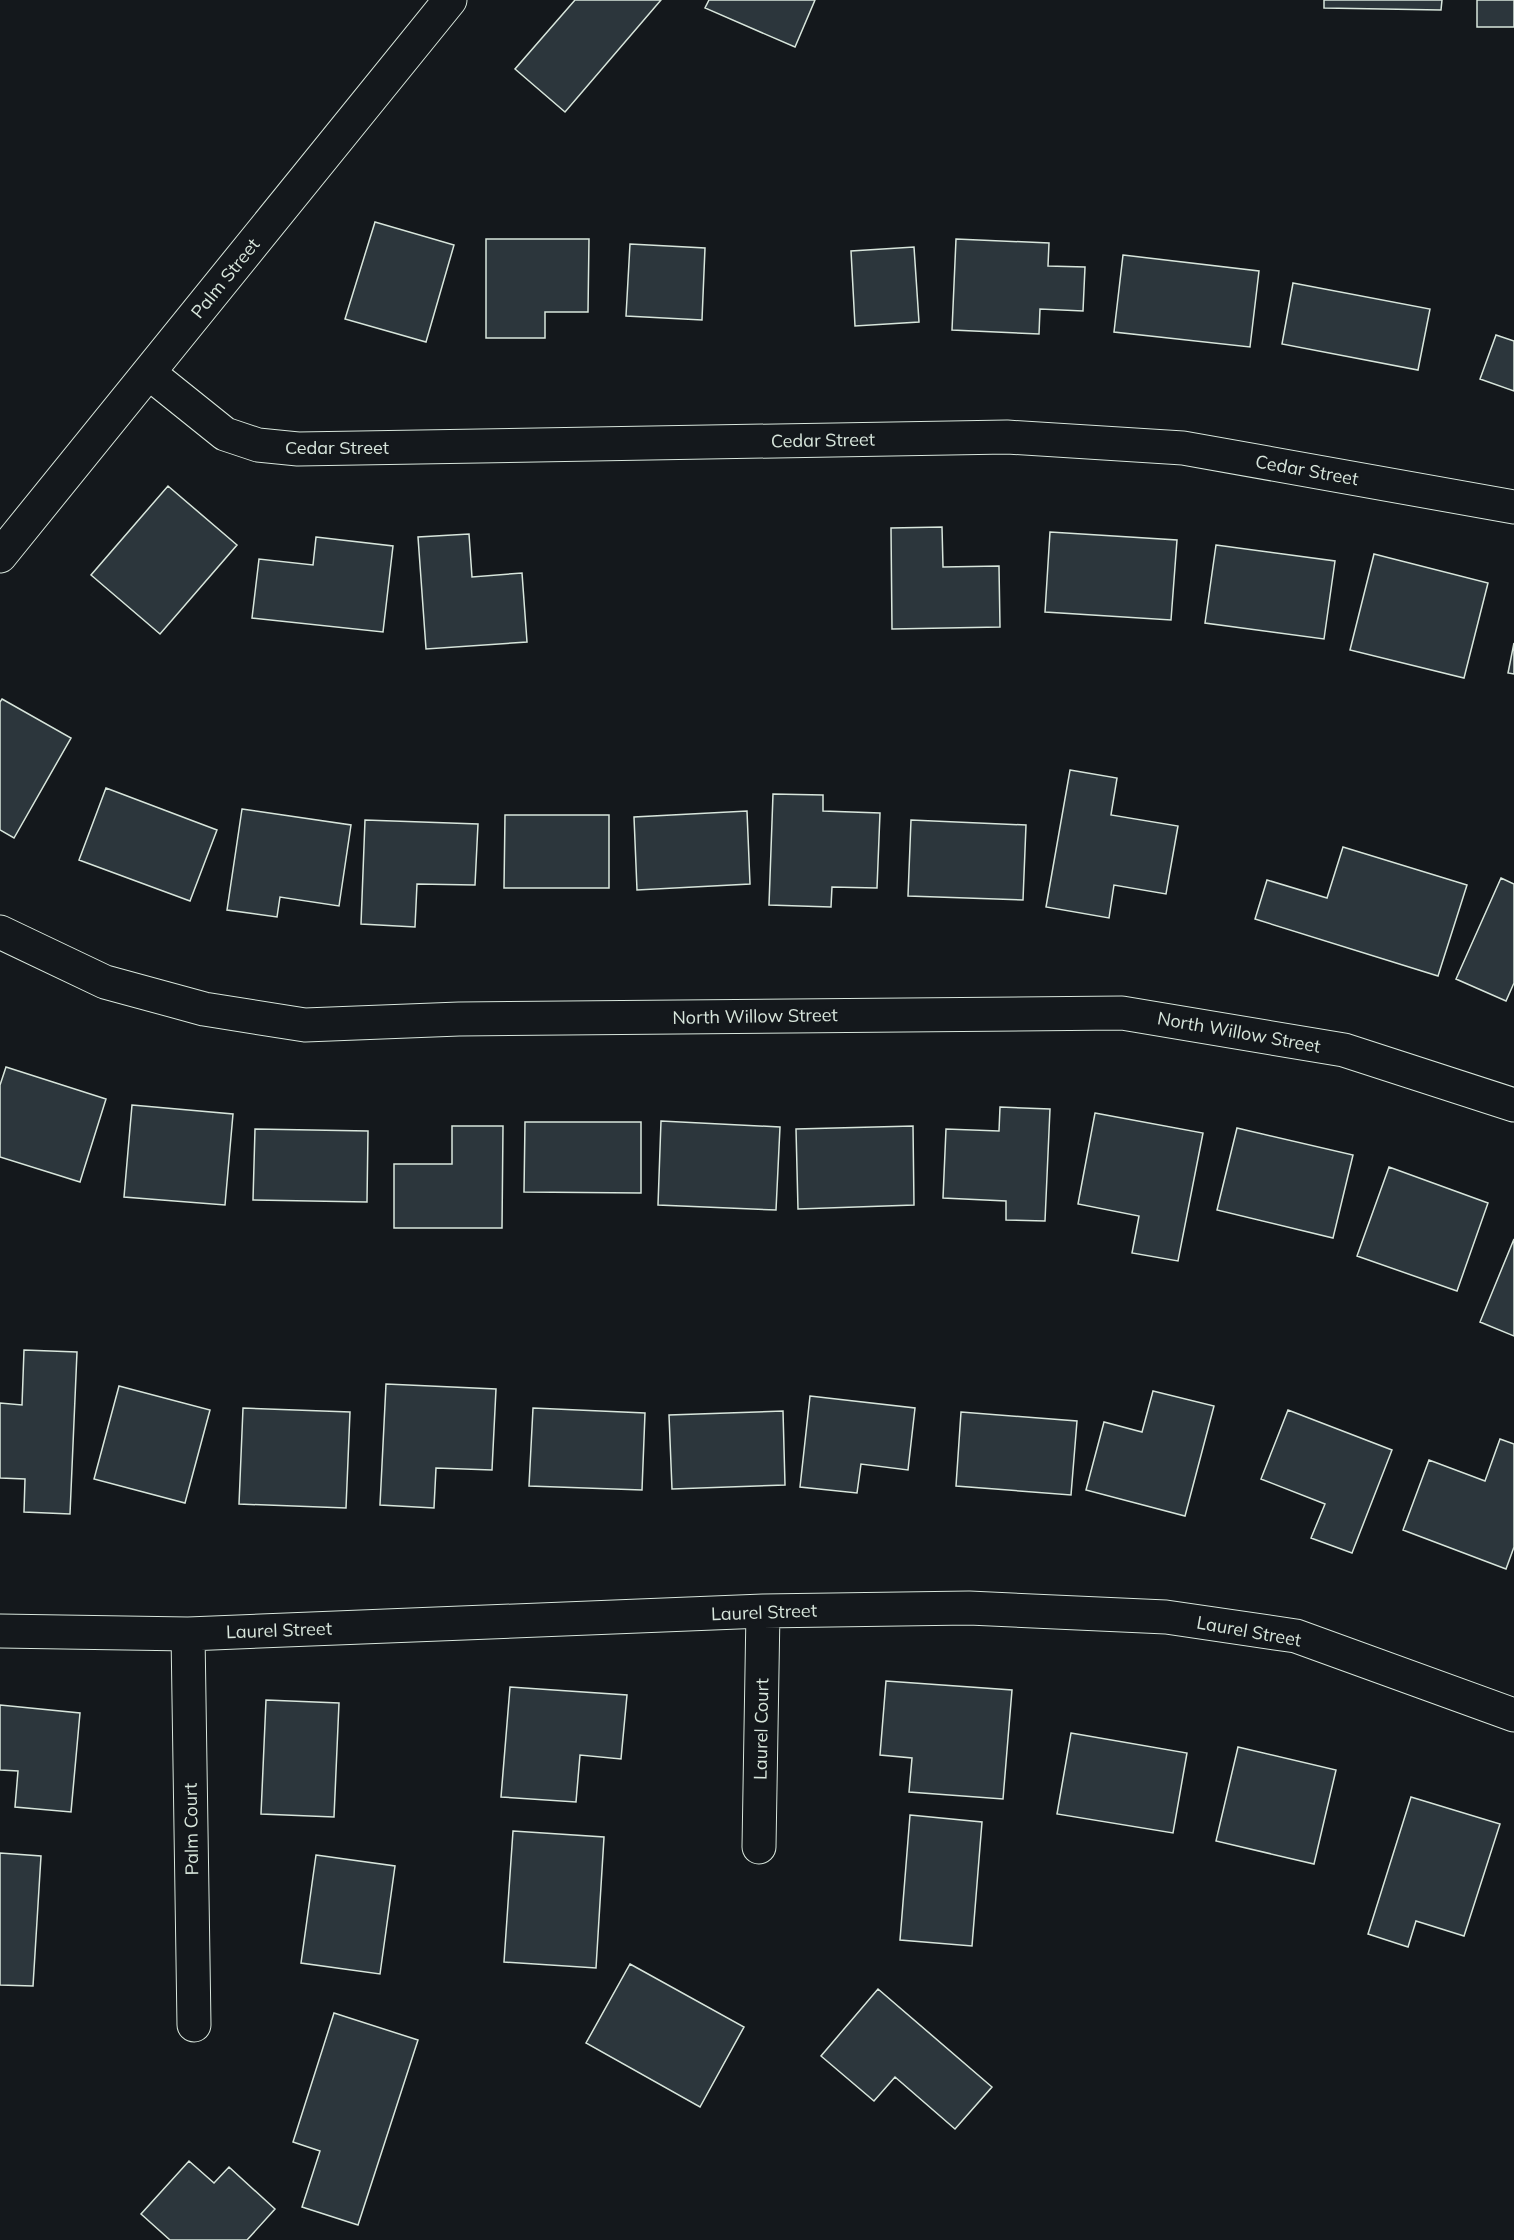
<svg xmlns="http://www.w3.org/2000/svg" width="1514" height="2240" font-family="Mulish,sans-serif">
<rect width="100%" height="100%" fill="#14181c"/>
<path fill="#2c363c" stroke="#d8e6dc" stroke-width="1.5" d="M575,0h86l-96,112 -50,-43z
M709,0h106l-20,47 -90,-39z
M1324,0h118l-1,10 -117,-2z
M1477,0h37v27h-37z
M375,222l79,23 -28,97 -81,-23z
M486,239h103l-1,73h-43v26h-59z
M956,239l93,4 -1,23 37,1 -2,44 -43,-2 -1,25 -87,-4z
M630,244l75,4 -3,72 -76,-4z
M914,247l5,75 -64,4 -4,-75z
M1123,255l136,16 -9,76 -136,-15z
M1293,283l137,26 -12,61 -136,-26z
M1496,335l18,6v50l-34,-12z
M168,486l69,59 -77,89 -69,-59z
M942,527l1,40 56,-1 1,61 -108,2 -1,-101z
M1050,532l127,8 -6,80 -126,-8z
M469,534l3,43 50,-4 5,69 -101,7 -8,-112z
M316,537l77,9 -10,86 -131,-14 7,-59 54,6z
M1216,545l119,16 -11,78 -119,-16z
M1374,554l114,29 -24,95 -114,-28z
M1514,643v31l-6,-1z
M2,699l69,39 -57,100 -14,-8v-128z
M1070,770l47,8 -6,37 67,11 -12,68 -52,-9 -5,33 -63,-11z
M106,788l111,42 -27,71 -111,-41z
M773,794l50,1v16l57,2 -3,75 -45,-1 -1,20 -62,-2z
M242,809l109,16 -12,81 -59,-9 -3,20 -50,-7z
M747,811l3,73 -113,6 -3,-73z
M505,815h104v73h-105z
M365,820l113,4 -3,61 -58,-1 -2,43 -54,-3z
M911,820l115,5 -3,75 -115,-4z
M1343,847l124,38 -29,91 -183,-57 12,-39 60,18z
M1501,878l13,6v99l-8,18 -50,-22z
M6,1067l100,32 -26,83 -80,-25v-72z
M132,1105l101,9 -8,91 -101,-8z
M1000,1107l50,2 -5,112 -39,-1v-19l-63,-3 3,-69 53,2z
M1095,1113l108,20 -25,128 -46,-8 7,-37 -61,-12z
M661,1121l119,6 -4,83 -118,-5z
M525,1122h116v71l-117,-1z
M452,1126h51l-1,102h-108v-64h58z
M913,1126l1,79 -116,4 -2,-80z
M1237,1128l116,27 -20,83 -116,-28z
M255,1129l113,2 -1,71 -114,-2z
M1389,1167l99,36 -31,88 -100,-35z
M1514,1239v97l-34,-14z
M24,1350l53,2 -7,162 -46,-2 1,-33 -25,-1v-75l22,2z
M386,1384l110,5 -4,81 -56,-2 -2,40 -54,-3z
M119,1386l91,24 -25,93 -91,-24z
M1153,1391l61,15 -29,110 -99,-26 18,-68 38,10z
M810,1396l105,12 -7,62 -47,-6 -4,29 -57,-6z
M243,1408l107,4 -4,96 -107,-4z
M533,1408l112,5 -3,77 -113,-4z
M1288,1410l104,40 -40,103 -41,-15 14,-34 -64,-25z
M783,1411l2,74 -113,4 -3,-74z
M961,1412l116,9 -6,74 -115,-9z
M1500,1439l14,5v103l-8,22 -103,-39 26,-70 56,21z
M886,1681l126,9 -9,109 -94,-7 3,-34 -32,-3z
M510,1687l117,8 -6,64 -41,-4 -4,47 -75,-5z
M266,1700l73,3 -5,114 -73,-3z
M0,1705l80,8 -9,99 -56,-5 3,-36 -18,-1z
M1071,1733l116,20 -14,80 -116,-19z
M1238,1747l98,23 -22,94 -98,-23z
M1411,1797l89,27 -36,112 -48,-15 -8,26 -40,-13z
M910,1815l72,7 -10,124 -72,-6z
M513,1831l91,6 -8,131 -92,-6z
M0,1853l41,3 -8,130 -33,-1z
M316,1855l79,11 -15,108 -79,-11z
M630,1964l114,63 -44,80 -114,-64z
M878,1989l114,98 -37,42 -60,-52 -21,24 -53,-45z
M334,2013l84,27 -60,185 -56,-18 18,-56 -27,-9z
M189,2161l25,22 15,-16 46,42 -28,31h-77l-29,-26z"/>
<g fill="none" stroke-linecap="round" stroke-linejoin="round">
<g stroke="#d8e6dc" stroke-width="35">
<path id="street" d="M149,373l76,61 33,11 40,4 709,-12 176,11 331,59
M0,556l450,-556
M0,932l105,50 99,27 101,16 154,-6 663,-6 222,37 170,55
M0,1631l188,3 575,-23 206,-3 197,9 130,19 218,79
M188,1634l6,391
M759,1847l4,-236"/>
</g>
<use href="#street" stroke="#14181c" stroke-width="33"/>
</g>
<g text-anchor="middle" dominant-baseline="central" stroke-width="4.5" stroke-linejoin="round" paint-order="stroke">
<g font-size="18" fill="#d8e6dc" stroke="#14181c">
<text transform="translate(225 278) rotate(-51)">Palm Street</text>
<text transform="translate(823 440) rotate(-1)">Cedar Street</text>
<text x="337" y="447">Cedar Street</text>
<text transform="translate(1307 470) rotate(10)">Cedar Street</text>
<text transform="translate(755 1016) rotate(-1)">North Willow Street</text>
<text transform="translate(1239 1032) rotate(10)">North Willow Street</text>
<text transform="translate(764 1612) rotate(-2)">Laurel Street</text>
<text transform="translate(279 1630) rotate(-2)">Laurel Street</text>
<text transform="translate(1249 1631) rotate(10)">Laurel Street</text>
<text transform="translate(761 1729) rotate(-89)">Laurel Court</text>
<text transform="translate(191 1829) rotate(-91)">Palm Court</text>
</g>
</g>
</svg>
